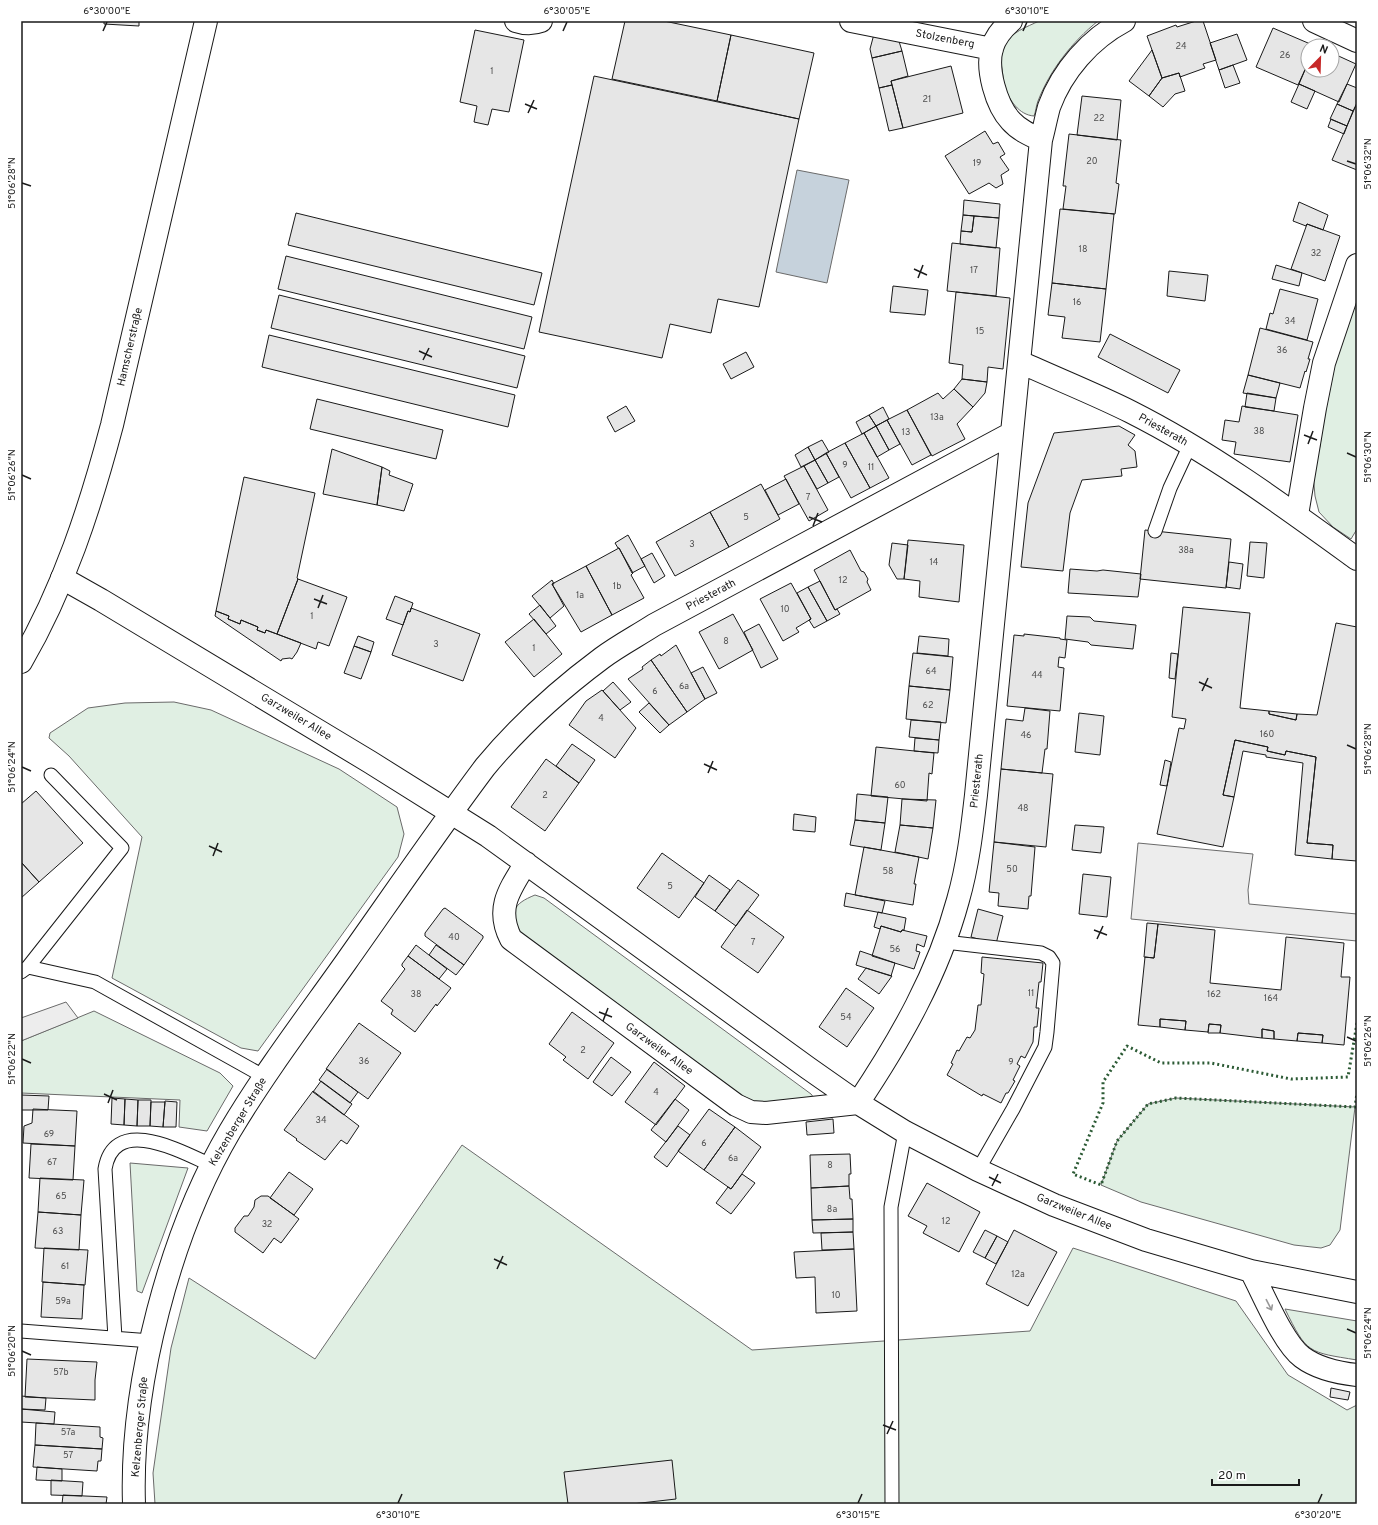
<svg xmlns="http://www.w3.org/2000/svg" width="1378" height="1525" font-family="Overpass,sans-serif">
<rect width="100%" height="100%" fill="#fff"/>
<path fill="#e0efe3" stroke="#6a6a6a" d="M1039,21h59c-26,21 -48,49 -60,80 -2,5 -2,10 -4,15 -15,-1 -25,-16 -29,-29 -2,-5 -2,-12 -3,-18 -1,-8 -3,-17 2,-24 7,-13 23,-18 35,-24z
M1357,293v236l-6,10 -18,-12 -14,-15 -4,-16 -2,-23 7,-27 6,-47 12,-48z
M174,702l37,8 128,59 58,38 7,27 -6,23 -140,194 -17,-3 -129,-70 30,-141 -73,-81 -20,-18 1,-5 38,-25 37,-5z
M535,895l9,3 267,196 3,4 -61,6 -235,-171c-8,-22 -5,-29 17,-38z
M94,1011l126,62 13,13 -26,45 -28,-4 1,-27 -159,-7v-52z
M1176,1098l179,9 -15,123 -10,15 -9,3 -27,-3 -153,-43 -40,-17 16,-44 31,-37z
M462,1145l290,205 278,-19 43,-83 163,53 52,74 59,35 10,-5v99h-1202l-2,-31 18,-125 18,-70 126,81z
M130,1163l58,5 -46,125 -5,-2z
M1285,1309l72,12v39c-49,-8 -50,-6 -72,-51z"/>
<path fill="#ededed" stroke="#6a6a6a" d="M1138,843l115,11 -5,36 1,14 108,10v27l-226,-22z
M66,1002l12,16 -57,23v-23z"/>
<path fill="#c6d2dc" stroke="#6a6a6a" d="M797,170l52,10 -22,103 -51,-11z"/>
<path fill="#e6e6e6" stroke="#1a1a1a" d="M104,21h35v5l-35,-2z
M625,21h39l67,14 -14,66 -105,-22z
M1196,21h7l13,39 -13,4 2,4 -25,9 -1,-4 -17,5 -15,-42 29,-11 1,2z
M1273,28l42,18h-7v17l-10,22 -42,-18z
M475,30l49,10 -15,72 -17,-3 -4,16 -14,-3 3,-16 -17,-4z
M874,34l24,4 4,13 -30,7 -2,-9z
M1237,34l10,26 -28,10 -9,-27z
M731,35l83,18 -15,66 -82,-18z
M1152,50l10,28 -13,18 -20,-15z
M902,51l6,25 -17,5 1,4 -13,3 -7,-30z
M1332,53l24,11 -17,38 -40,-18 9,-21v7h24z
M1233,65l7,18 -15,5 -6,-18z
M951,66l12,47 -60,15 -12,-47z
M1179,73l6,18 -10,3 -12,13 -14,-11 13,-18z
M594,76l205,43 -40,188 -41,-8 -7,34 -41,-9 -8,34 -123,-26z
M1299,84l16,7 -8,18 -16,-7z
M1347,84l10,4v15l-4,8 -16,-7z
M892,85l11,43 -14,3 -10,-43z
M1082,96l39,4 -4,40 -40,-5z
M1357,103v67l-25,-10z
M1337,104l16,7 -6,15 -17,-7z
M1331,119l16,7 -3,8 -16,-7z
M985,131l8,13 5,-2 7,12 -5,3 9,13 -8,5 2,9 -7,4 -7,-5 -20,11 -24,-38z
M1069,134l52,6 -5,43 3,1 -4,30 -52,-5 3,-23h-3z
M964,200l36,4 -1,14 -36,-3z
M1299,202l29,13 -5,15 -16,-6 -1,2 -13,-5z
M1060,209l54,5 -8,75 -54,-6z
M296,213l246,60 -8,32 -246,-60z
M963,215l11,1 -2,16 -11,-1z
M974,216l25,2 -3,30 -36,-4 1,-13 11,1z
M1307,224l33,12 -15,45 -34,-12z
M952,243l48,5 -4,48 -49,-5z
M286,256l246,61 -8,32 -246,-60z
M1276,265l26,8 -3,13 -27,-7z
M1169,271l39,4 -3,26 -38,-5z
M1052,283l54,6 -6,53 -38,-4 3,-21 -17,-2z
M893,286l35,4 -3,25 -35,-3z
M1280,289l38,10 -11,41 -41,-11 4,-16 3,1z
M956,292l54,6 -7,71 -15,-2 -1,15 -25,-3 1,-14 -14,-2z
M279,295l246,61 -8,32 -246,-60z
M1260,328l53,14 -5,17h2l-4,13 -1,-1 -5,17 -52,-13z
M1110,334l70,36 -12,23 -70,-36z
M269,335l246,60 -7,32 -246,-60z
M746,352l8,15 -23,12 -8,-15z
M1248,375l32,8 -4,15 -33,-5z
M962,379l25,3 -2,11 -12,14 -19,-18z
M954,389l19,18 -16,17 8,15 -33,17 -25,-46 31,-17 5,6z
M1247,393l29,5 -2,13 -29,-4z
M317,399l126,31 -7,29 -126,-30z
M626,406l9,15 -20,11 -8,-15z
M1242,406l56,9 -8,47 -56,-8 2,-12 -14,-2 3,-20 14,2z
M883,407l6,12 -13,7 -7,-11z
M907,410l24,45 -19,10 -25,-45z
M869,415l7,11 -14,8 -6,-12z
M887,420l13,24 -11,6 -13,-24z
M876,426l13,24 -12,7 -13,-24z
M1119,426l16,9 -7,10 7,6 2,16 -16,2 1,7 -40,4 -12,33 -7,58 -42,-4 7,-64 26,-70z
M864,433l25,45 -19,10 -25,-45z
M822,440l7,12 -14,8 -7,-13z
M845,443l25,45 -19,10 -25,-45z
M808,447l7,13 -14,7 -6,-12z
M332,449l50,18 -5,38 -54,-11z
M826,453l13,24 -11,6 -13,-23z
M815,460l13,23 -11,6 -13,-23z
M804,466l24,44 -19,11 -25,-45z
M382,467l8,4 -1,4 24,9 -9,27 -27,-6z
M244,477l71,16 -18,85 1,1 -21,55 -11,-4 -1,3 -8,-3 1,-3 -17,-7 -1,4 -12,-5 1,-3 -13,-5z
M786,479l13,25 -21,11 -13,-25z
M761,484l19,35 -51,28 -19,-35z
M710,512l19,35 -54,29 -19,-34z
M1145,530l86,9 -5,49 -86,-9z
M628,535l17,31 -13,7 -13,-25h-1l-3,-5z
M908,540l56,5 -5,57 -40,-5 1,-16 -16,-2z
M1250,542l17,1 -3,35 -17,-2z
M892,543l16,2 -4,34h-7l-8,-14z
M619,548l14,25 -2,2 13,23 -32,17 -26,-49z
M850,550l11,21 3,1 4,7 -1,3 4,8 -36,20 -21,-40z
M652,553l13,23 -11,7 -13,-24z
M1229,562l14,2 -3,25 -14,-2z
M586,566l26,49 -31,17 -29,-48z
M1070,569l27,2 6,-1 38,4 -3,23 -70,-4z
M298,579l49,18 -18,49 -11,-4 -2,7 -39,-15z
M552,580l2,4h-2l12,22 -14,12 -18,-22z
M820,581l15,29 2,-1 3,5 -13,7 -19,-34z
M791,583l20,36 -15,9 3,4 -16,9 -23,-42z
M808,587l19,34 -13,7 -5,-8 2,-1 -14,-26z
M395,596l18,7 -3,9 -2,-1 -5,14 -17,-6z
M540,605l16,21 -10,8 -17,-20z
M1183,607l67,6 -10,95 29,3v3l27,6 1,-6 20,1 19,-92 21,4v234l-25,-2 1,-14 -26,-2 9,-86 -30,-6 -1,4 -18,-4 1,-4 -33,-7 -12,55 11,2 -11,50 -66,-13 22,-106 5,1 2,-10 -14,-2z
M411,608l69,26 -17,47 -71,-26 16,-44 2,1z
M216,611l13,5 -1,3 12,5 1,-4 17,7 -1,3 8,3 1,-3 35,13 -4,9 -5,7 -2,-1 -8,1 -1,2 -66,-45z
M733,614l20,36 -34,19 -20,-37z
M1067,616l23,1 4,4 42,4 -3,24 -42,-4 -3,-3 -23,-3z
M534,619l28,35 -28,23 -29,-35z
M759,624l19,35 -17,9 -17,-36z
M1024,634l36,4v1l7,1 -2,18 -6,-1 -1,10 6,1 -4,43 -53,-5 7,-71 10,1z
M358,636l16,6 -3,10 -17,-6z
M919,636l30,3 -1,17 -31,-3z
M676,645l29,54 -18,13 -36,-52 9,-6 1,2z
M354,646l17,6 -10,27 -17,-6z
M913,653l40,4 -3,33 -41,-4z
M1171,653l7,1 -3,25 -6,-1z
M651,660l36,52 -18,13 -41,-46 15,-10 -1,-2z
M703,667l14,26 -12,6 -14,-26z
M613,682l18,20 -11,8 -17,-19z
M909,686l41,4 -4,33 -40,-4z
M602,690l34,38 -21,30 -46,-33 17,-24z
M649,703l20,22 -9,8 -21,-21z
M1025,708l25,3 -3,38h-2l-3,24 -41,-4 5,-50 17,2z
M1269,711l28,3 -1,6 -27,-6z
M1079,713l25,3 -4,39 -25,-3z
M911,720l30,2 -2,18 -30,-3z
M915,738l24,2 -1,13 -24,-2z
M1235,740l33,7 -1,4 18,4 1,-4 30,6 -9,86 26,2 -1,14 -37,-4 8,-92 -37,-6v-2l-23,-4 -9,46 -11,-2z
M572,744l23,16 -16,23 -23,-17z
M876,747l58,6 -2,21 -3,-1 -2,28 -56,-5z
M546,759l33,24 -34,48 -34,-24z
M1165,760l6,2 -4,24 -7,-1z
M1001,769l52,5 -7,73 -52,-5z
M36,791l47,52 -44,39 -18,-20v-58z
M857,794l31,3 -3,26 -30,-3z
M902,799l34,1 -3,28 -33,-3z
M794,814l22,3 -1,15 -22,-2z
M855,820l30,3 -4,27 -31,-5z
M900,825l33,3 -5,31 -33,-7z
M1075,825l29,2 -3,26 -29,-3z
M994,842l41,5 -4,49h-2l-1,13 -30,-3 1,-13 -10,-1z
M864,847l55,10 -5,27h2l-3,21 -58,-10z
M662,853l42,30 -25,35 -42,-30z
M21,862l18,20 -18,16z
M1083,874l28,3 -4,40 -28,-3z
M709,875l21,15 -15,21 -20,-14z
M738,880l21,15 -23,31 -21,-15z
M846,893l39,8 -3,12 -38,-7z
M445,908l38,28v2l-19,27 -39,-29v-3l18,-24z
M978,909l25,7 -7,28 -25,-7z
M747,910l37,27 -26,36 -37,-26z
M878,912l28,6 -2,12h-2l-1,2 -20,-6 -1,3 -6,-2z
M1147,923l11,1 -4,34 -10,-1z
M1158,924l57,6 -5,53 71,7 5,-53 58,6 -3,34h9l-6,68 -22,-2 1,-8 -25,-2 -1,8 -23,-2v-8l-12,-2v9l-42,-5 1,-8 -12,-1 -1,8 -23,-2 1,-9 -26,-2v8l-22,-2 7,-68 9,1z
M881,926l20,6 1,-2 25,6 -3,11 -7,-3 -1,7 4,1 -6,17 -42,-13z
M416,945l31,24 -8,10 -31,-23z
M436,945l28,20 -8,10 -27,-20z
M860,951l35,12 -4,13 -35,-11z
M408,956l43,32 -14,18 -1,-2 -21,28 -24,-18 2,-4 -12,-9 24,-32 -3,-3v-2z
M982,957l61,6 -2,19h-2l-3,26h3l-2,19h-3l-1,15 -8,16 -4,-2 -4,8 3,2 -7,14 2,1 -7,12h-2l-5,10 -18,-9 -1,2 -35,-21 6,-11 -2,-1 6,-13 2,1 8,-14 3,1 5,-8 3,-25h3l3,-31 -3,-1z
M866,968l26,8 -13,18 -21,-15z
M846,988l28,20 -27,39 -28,-20z
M572,1012l42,31 -26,36 -25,-19 3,-3 -17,-13z
M1160,1019l26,2 -1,9 -25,-3z
M359,1023l42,30 -33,46 -42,-30z
M1209,1024l12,1 -1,8h-12z
M1262,1029l12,2v8l-12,-1z
M1298,1033l25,2 -1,8 -25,-2z
M611,1057l20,15 -19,24 -19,-14z
M654,1062l31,24 -29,39 -31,-23z
M327,1069l31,23 -8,11 -31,-23z
M321,1081l31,23 -8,11 -31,-23z
M313,1091l46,35 -12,18 -6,-4 -16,20 -29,-20 1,-1 -13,-9z
M21,1095l28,1 -1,14h-27z
M112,1098l13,1 -1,26 -13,-1z
M125,1099l13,1 -1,26 -13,-1z
M675,1099l14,11 -23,32 -15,-12z
M138,1100h13l-1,26h-13z
M165,1101l12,1 -1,25h-13z
M151,1102h14l-2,25 -13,-1z
M33,1109l44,2 -2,35 -52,-3 1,-17 8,-3z
M709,1109l26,18 -31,43 -26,-19z
M833,1119l1,14 -27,2 -1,-13z
M678,1126l12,9 -23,32 -13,-10z
M735,1127l26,20 -30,42 -27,-19z
M31,1144l44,2 -2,34 -44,-2z
M850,1154l1,20h-2v12l-38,2 -1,-33z
M289,1172l24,17 -19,26 -24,-17z
M742,1174l13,9 -24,31 -15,-11 12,-16 3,2z
M40,1178l44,2 -3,35 -43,-3z
M927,1183l53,29 -21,40 -36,-19 4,-7 -19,-10z
M849,1186l1,13h2l1,20 -41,1 -1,-32z
M261,1196h7l31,23 -18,24 -7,-5 -11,15 -28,-21v-4l9,-12h4l6,-9 1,-7z
M38,1212l43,3 -2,35 -44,-2z
M853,1219v13l-40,1 -1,-13z
M985,1230l12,6 -12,22 -12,-6z
M1014,1230l43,22 -29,54 -42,-22z
M853,1232l1,17 -32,1 -1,-17z
M997,1236l11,6 -12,22 -11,-6z
M44,1248l44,2 -3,35 -43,-3z
M854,1249l3,62 -41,2 -1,-36 -19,1 -2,-26z
M43,1282l41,3 -2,34 -41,-2z
M27,1359l70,3 -2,18v20l-70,-3z
M1331,1388l19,4 -2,8 -18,-3z
M21,1396l25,2 -1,12 -24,-1z
M21,1409l34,3 -1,12 -33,-2z
M36,1423l64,4v10l3,1 -1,11 -67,-4z
M35,1445l67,4 -1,12h-3l-1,10 -64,-4z
M672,1460l4,39 -44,5h-64l-4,-32z
M37,1467l25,2v12l-26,-1z
M51,1480l32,2 -1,14 -31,-1z
M63,1495l44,2 -1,7h-44z"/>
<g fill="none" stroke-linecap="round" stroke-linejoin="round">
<g stroke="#1a1a1a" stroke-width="15">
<path id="service" d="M1155,531l15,-43 20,-43
M945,942l96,11 8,4 4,6 -6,69 -2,15 -32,62 -35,61
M28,967l94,-119 -71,-73
M21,972l7,-5 67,15 170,95
M21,1331l130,10
M115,1338l-10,-169c9,-55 77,-17 106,-4
M892,1504l-1,-297 14,-75"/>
</g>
<g stroke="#1a1a1a" stroke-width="24">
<path id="minor" d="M516,21c9,3 17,3 25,0
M851,21l141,28
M1011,21c-8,7 -16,17 -19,27 -6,21 4,57 19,73 8,9 19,14 30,19
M1314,21l43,20
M1020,362c37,17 75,32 111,50 81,41 153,94 226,147
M1297,515l18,-107 9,-45 33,-98
M62,578l39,22 269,162 118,74 320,232 50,35 47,29 73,38 76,35 92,35 105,31 106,21
M526,863c-16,26 -31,45 -15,76l225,166 15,7 15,1 92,-10c42,-63 80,-129 100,-203 10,-35 14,-70 18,-105l36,-362
M1251,1271c12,22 32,72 51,86 16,12 36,16 55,18
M134,1504c-4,-119 36,-271 96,-373 35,-59 77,-114 116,-169 46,-65 91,-131 139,-195 34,-41 74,-77 117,-109 16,-12 35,-22 52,-33l358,-192 29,-293c3,-11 5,-22 8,-33 13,-36 41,-68 75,-86"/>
</g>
<g stroke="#1a1a1a" stroke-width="24">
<path id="secondary" d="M21,662c43,-74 69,-154 91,-237l94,-404"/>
</g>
<use href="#service" stroke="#fff" stroke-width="13"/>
<use href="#minor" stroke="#fff" stroke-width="22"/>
<use href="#secondary" stroke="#fff" stroke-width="22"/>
<path stroke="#2b5a34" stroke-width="3" stroke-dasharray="2 3" stroke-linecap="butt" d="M1357,1023l-9,54 -57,2 -80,-16h-50l-34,-17 -24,36v21l-30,71 28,11 16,-44 31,-37 28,-6 179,9 2,-14"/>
</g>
<defs><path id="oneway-shaft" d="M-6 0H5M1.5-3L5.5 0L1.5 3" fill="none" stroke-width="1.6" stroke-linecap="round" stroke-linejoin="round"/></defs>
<use stroke="#989898" href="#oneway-shaft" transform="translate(1269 1305) rotate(63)"/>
<path fill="none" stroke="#1a1a1a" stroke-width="1.5" d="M103,31l4,-9M563,31l4,-9M1023,31l4,-9M525,104l12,5M528,113l6,-13M1347,161l9,3M22,183l9,3M914,269l13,6M918,278l5,-13M419,351l13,6M423,360l6,-12M1304,435l13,5M1308,444l5,-13M1347,453l9,4M22,475l9,4M809,517l13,5M813,526l5,-13M314,599l13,5M318,608l5,-13M1199,682l13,6M1202,691l6,-13M1347,745l9,4M704,764l13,6M22,767l9,4M708,773l5,-12M209,846l13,6M213,856l5,-13M1094,930l13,5M1097,939l6,-13M599,1012l13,5M603,1021l5,-13M1347,1037l9,4M22,1059l9,4M104,1094l13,6M108,1103l5,-13M989,1177l12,6M992,1186l6,-12M494,1259l13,6M497,1269l6,-13M1347,1329l9,4M22,1351l9,4M883,1425l13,5M887,1434l6,-13M398,1503l4,-9M858,1503l4,-9M1318,1503l4,-9"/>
<g text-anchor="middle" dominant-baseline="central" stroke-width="3" stroke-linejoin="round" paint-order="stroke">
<g font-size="9" fill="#4d4d4d">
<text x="1181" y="46">24</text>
<text x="1285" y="55">26</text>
<text x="492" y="71">1</text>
<text x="927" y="99">21</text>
<text x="1099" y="118">22</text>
<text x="1092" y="161">20</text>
<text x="977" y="163">19</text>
<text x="1083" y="249">18</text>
<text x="1316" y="253">32</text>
<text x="974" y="270">17</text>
<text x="1077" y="302">16</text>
<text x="1290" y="321">34</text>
<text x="980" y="331">15</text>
<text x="1282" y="350">36</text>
<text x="937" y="417">13a</text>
<text x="1259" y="431">38</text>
<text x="906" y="432">13</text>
<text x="845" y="465">9</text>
<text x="871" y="467">11</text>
<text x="808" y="497">7</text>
<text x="746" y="517">5</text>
<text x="692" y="544">3</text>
<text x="1186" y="550">38a</text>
<text x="934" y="562">14</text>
<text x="843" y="580">12</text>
<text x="617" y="586">1b</text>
<text x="580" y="595">1a</text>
<text x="785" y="609">10</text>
<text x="312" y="616">1</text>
<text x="726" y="641">8</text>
<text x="436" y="644">3</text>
<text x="534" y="648">1</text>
<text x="931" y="671">64</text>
<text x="1037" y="675">44</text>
<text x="684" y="686">6a</text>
<text x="655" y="691">6</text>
<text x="928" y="705">62</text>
<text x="601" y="718">4</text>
<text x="1267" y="734">160</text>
<text x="1026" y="735">46</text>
<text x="900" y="785">60</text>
<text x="545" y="795">2</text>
<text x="1023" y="808">48</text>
<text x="1012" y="869">50</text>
<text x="888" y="871">58</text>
<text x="670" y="886">5</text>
<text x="454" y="937">40</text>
<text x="753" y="942">7</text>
<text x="895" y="949">56</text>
<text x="1031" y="993">11</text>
<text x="416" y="994">38</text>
<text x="1214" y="994">162</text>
<text x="1271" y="998">164</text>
<text x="846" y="1017">54</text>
<text x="583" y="1050">2</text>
<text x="364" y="1061">36</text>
<text x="1011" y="1062">9</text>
<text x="656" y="1092">4</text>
<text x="321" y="1120">34</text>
<text x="49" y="1134">69</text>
<text x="704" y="1143">6</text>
<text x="733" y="1158">6a</text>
<text x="52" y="1162">67</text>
<text x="830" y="1165">8</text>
<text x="61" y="1196">65</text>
<text x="832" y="1209">8a</text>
<text x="946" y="1221">12</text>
<text x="267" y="1224">32</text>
<text x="58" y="1231">63</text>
<text x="65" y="1266">61</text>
<text x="1018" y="1274">12a</text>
<text x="836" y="1295">10</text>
<text x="63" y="1301">59a</text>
<text x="61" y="1372">57b</text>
<text x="68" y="1432">57a</text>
<text x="68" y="1455">57</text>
</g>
<g font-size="11" fill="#1a1a1a" stroke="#fff">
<text transform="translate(945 39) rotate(11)">Stolzenberg</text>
<text transform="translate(130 347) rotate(-77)">Hamscherstraße</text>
<text transform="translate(1163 430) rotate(29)">Priesterath</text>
<text transform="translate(711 595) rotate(-28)">Priesterath</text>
<text transform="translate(296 717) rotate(31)">Garzweiler Allee</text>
<text transform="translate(977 781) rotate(-84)">Priesterath</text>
<text transform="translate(659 1049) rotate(36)">Garzweiler Allee</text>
<text transform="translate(238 1122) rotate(-59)">Kelzenberger Straße</text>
<text transform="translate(1074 1212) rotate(22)">Garzweiler Allee</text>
<text transform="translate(140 1427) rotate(-85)">Kelzenberger Straße</text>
</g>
</g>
<rect width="1378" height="1525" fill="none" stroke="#ffffff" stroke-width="44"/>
<g transform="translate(1320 58) rotate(23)"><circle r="19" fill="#ffffff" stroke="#a3a3a3"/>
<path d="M0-3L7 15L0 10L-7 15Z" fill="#c62828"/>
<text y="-6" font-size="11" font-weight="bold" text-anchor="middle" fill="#1a1a1a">N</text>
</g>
<path d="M1212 1479v6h87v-6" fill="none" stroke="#1a1a1a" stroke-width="2"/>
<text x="1218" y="1479" font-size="12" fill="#1a1a1a" stroke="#ffffff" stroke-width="3" paint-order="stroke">20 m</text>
<rect x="22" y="22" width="1334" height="1481" fill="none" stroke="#1a1a1a" stroke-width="1.5"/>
<g font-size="10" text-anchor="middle" fill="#1a1a1a">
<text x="107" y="14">6°30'00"E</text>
<text x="567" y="14">6°30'05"E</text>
<text x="1027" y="14">6°30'10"E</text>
<text transform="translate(1367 164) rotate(-90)" y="4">51°06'32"N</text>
<text transform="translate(11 183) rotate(-90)" y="4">51°06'28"N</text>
<text transform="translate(1367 457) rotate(-90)" y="4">51°06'30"N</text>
<text transform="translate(11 475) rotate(-90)" y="4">51°06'26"N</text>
<text transform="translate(1367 749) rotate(-90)" y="4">51°06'28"N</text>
<text transform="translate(11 767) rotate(-90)" y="4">51°06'24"N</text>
<text transform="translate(1367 1041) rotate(-90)" y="4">51°06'26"N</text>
<text transform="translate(11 1059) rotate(-90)" y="4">51°06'22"N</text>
<text transform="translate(1367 1333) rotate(-90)" y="4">51°06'24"N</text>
<text transform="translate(11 1351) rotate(-90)" y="4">51°06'20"N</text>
<text x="398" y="1518">6°30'10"E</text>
<text x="858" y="1518">6°30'15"E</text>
<text x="1318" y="1518">6°30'20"E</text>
</g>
</svg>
